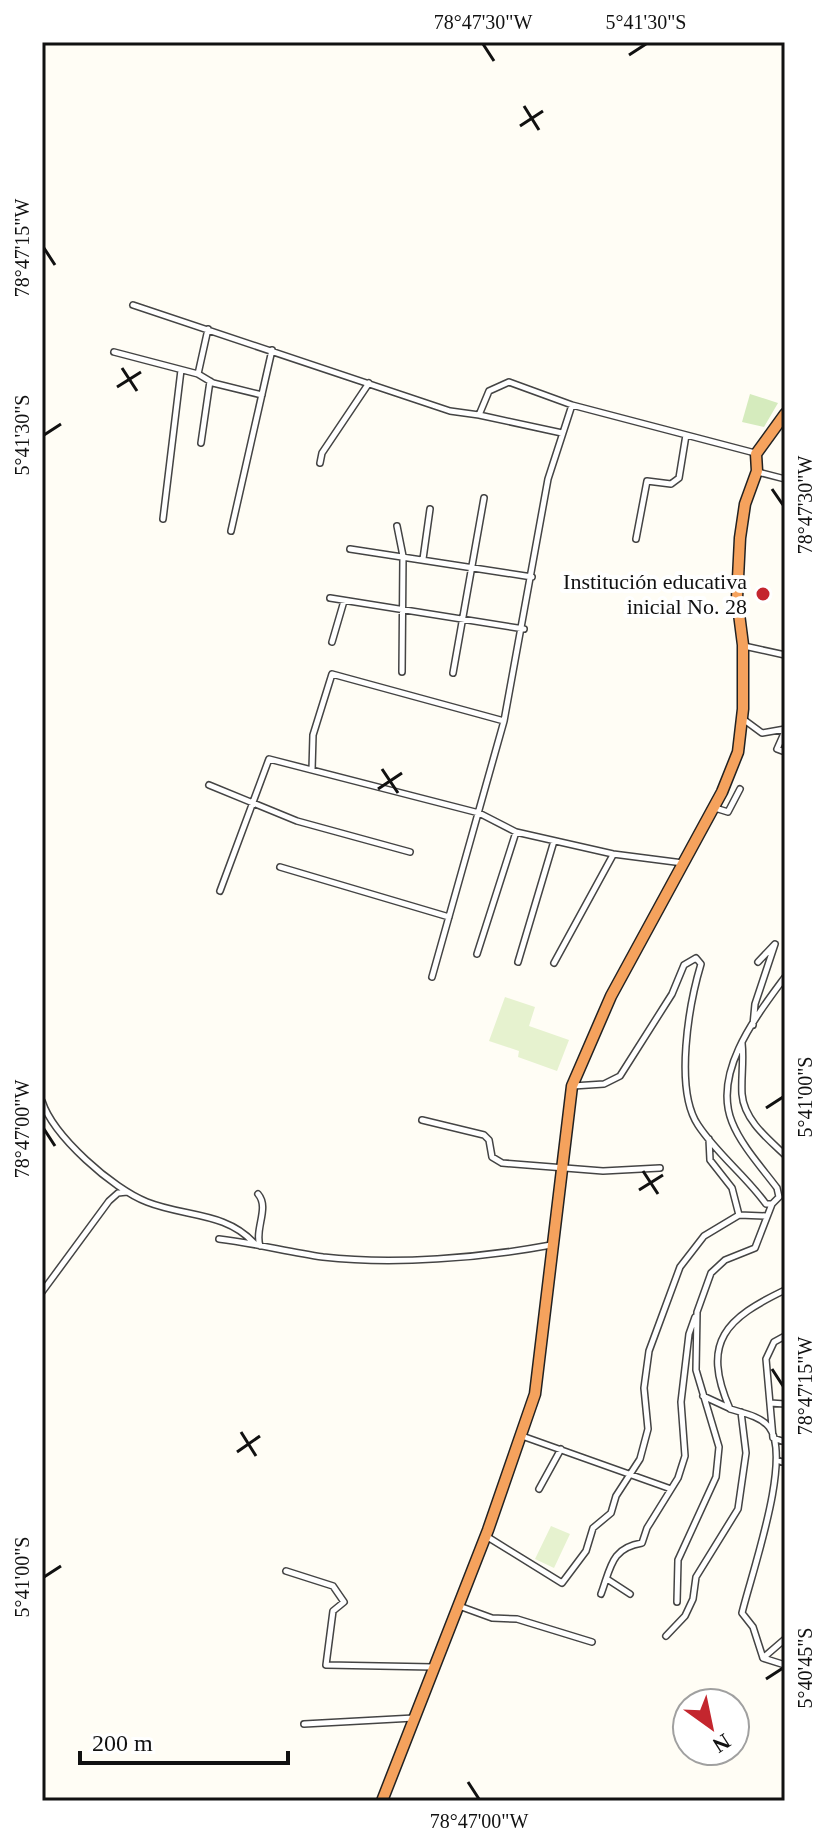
<svg xmlns="http://www.w3.org/2000/svg" width="827" height="1843" font-family="Georgia,serif">
<rect width="100%" height="100%" fill="#fffdf5"/>
<path fill="#d5ebbd" d="M750,394l28,9 -14,24 -22,-5z"/>
<path fill="#e6f2cf" d="M505,997l30,10 -6,19 40,14 -12,31 -39,-14 1,-6 -30,-10z
M551,1526l19,8 -16,34 -19,-9z"/>
<g fill="none" stroke-linecap="round" stroke-linejoin="round">
<g stroke="#444" stroke-width="8">
<path id="street" d="M133,305l317,106 29,4 10,-24 20,-9 63,23 183,48
M114,352l84,22 10,-45
M198,374l15,9 49,12
M479,415l83,18
M201,443l9,-62
M320,463l2,-10 47,-70
M758,472l27,7
M163,519l18,-149
M397,526l6,30 -1,116
M231,531l41,-181
M636,539l11,-58 24,3 8,-6 7,-43
M350,549l182,28
M423,559l7,-50
M330,598l194,31
M332,642l12,-41
M744,646l41,9
M453,673l31,-175
M743,719l19,14 23,-4
M785,731l-8,18 8,3
M312,770l1,-35 19,-61 172,47
M209,785l88,36 113,31
M715,808l13,4 12,-23
M280,867l169,50
M220,891l49,-132 210,54 37,19 97,22 70,9
M477,954l39,-122
M518,962l36,-121
M554,963l59,-108
M432,977l72,-256 44,-242 24,-74
M753,1025l2,-21 20,-60 -17,18
M742,1043c2,17 -1,34 0,51 2,26 26,45 43,61
M573,1086l31,-2 16,-8 52,-82 12,-29 12,-7 5,6c-12,40 -27,125 -3,161 19,29 48,51 68,79h6l7,-7 -2,-9c-15,-20 -36,-43 -45,-66 -20,-50 25,-107 53,-145
M42,1101c11,35 71,88 105,101 38,15 79,10 107,41
M422,1120l62,15 5,5 3,17 10,6 101,8 57,-3
M258,1194c12,14 -4,35 2,52
M739,1215l27,1
M219,1239c35,4 69,13 104,18 71,8 158,1 228,-12
M785,1290c-58,28 -85,51 -55,119 13,4 30,7 39,18 24,30 -18,148 -27,186l11,14 10,31 22,7
M42,1292l67,-91 9,-8 9,-1
M785,1336l-11,6 -8,17 7,79 12,4
M703,1396l26,12
M770,1403l15,1
M522,1436l149,53
M777,1460l8,3
M539,1489l22,-40
M486,1536l76,47 24,-32 7,-23 18,-15 5,-17 24,-37 8,-30 -4,-41 5,-37 31,-84 24,-31 35,-21 -7,-27 -22,-28 -1,-21
M286,1571l47,15 11,16 -11,9 -7,54 107,2
M607,1579l23,15
M601,1594c10,-27 10,-46 41,-51l5,-15 31,-50 7,-22 -4,-54 8,-68 6,-17
M677,1602l1,-42 38,-83 3,-30 -23,-77 1,-58 14,-39 14,-13 30,-12 17,-44
M459,1606l33,12 25,1 75,23
M666,1636l19,-20 8,-17 3,-22 42,-68 8,-56 -5,-41
M763,1658l22,-19
M304,1724l110,-6"/>
</g>
<g stroke="#222" stroke-width="13">
<path id="highway" d="M382,1801l106,-271 47,-136 37,-308 39,-90 111,-204 16,-40 5,-43v-64l-6,-47 3,-60 5,-34 12,-33 -1,-17 29,-40"/>
</g>
<use href="#street" stroke="#fff" stroke-width="5"/>
<use href="#highway" stroke="#f5a25d" stroke-width="10"/>
</g>
<path fill="none" stroke="#111" stroke-width="3" d="M483,44l11,17M629,55l17,-11M524,106l15,24M520,126l23,-15M44,248l11,17M122,368l15,23M117,387l24,-15M44,435l17,-11M772,489l11,16M382,769l16,24M378,789l24,-16M766,1108l17,-11M44,1129l11,17M643,1171l15,23M639,1190l24,-15M772,1369l11,17M241,1432l15,24M237,1452l23,-16M44,1577l17,-11M766,1679l17,-11M468,1782l11,17"/>
<circle fill="#c4262e" stroke="#fff" stroke-width="3" cx="763" cy="594" r="8"/>
<g text-anchor="middle" dominant-baseline="central" stroke-width="8" stroke-linejoin="round" paint-order="stroke">
<g font-size="22" fill="#111" stroke="#fff" text-anchor="end">
<text x="747" y="581">Institución educativa<tspan x="747" dy="25">inicial No. 28</tspan></text>
</g>
</g>
<rect width="827" height="1843" fill="none" stroke="#ffffff" stroke-width="88"/>
<g transform="translate(711 1727) rotate(147)"><circle r="38" fill="#ffffff" stroke="#a0a0a0" stroke-width="2"/>
<path d="M0-6L14 30L0 20L-14 30Z" fill="#c4262e"/>
<text y="-12" font-size="22" font-weight="bold" text-anchor="middle" fill="#111111">N</text>
</g>
<path d="M80 1751v12h208v-12" fill="none" stroke="#111111" stroke-width="4"/>
<text x="92" y="1751" font-size="24" fill="#111111" stroke="#ffffff" stroke-width="6" paint-order="stroke">200 m</text>
<rect x="44" y="44" width="739" height="1755" fill="none" stroke="#111" stroke-width="3"/>
<g font-size="20" text-anchor="middle" fill="#111">
<text x="483" y="29">78°47'30"W</text>
<text x="646" y="29">5°41'30"S</text>
<text transform="translate(22 248) rotate(-90)" y="7">78°47'15"W</text>
<text transform="translate(22 435) rotate(-90)" y="7">5°41'30"S</text>
<text transform="translate(805 505) rotate(-90)" y="7">78°47'30"W</text>
<text transform="translate(805 1097) rotate(-90)" y="7">5°41'00"S</text>
<text transform="translate(22 1129) rotate(-90)" y="7">78°47'00"W</text>
<text transform="translate(805 1386) rotate(-90)" y="7">78°47'15"W</text>
<text transform="translate(22 1577) rotate(-90)" y="7">5°41'00"S</text>
<text transform="translate(805 1668) rotate(-90)" y="7">5°40'45"S</text>
<text x="479" y="1828">78°47'00"W</text>
</g>
</svg>
